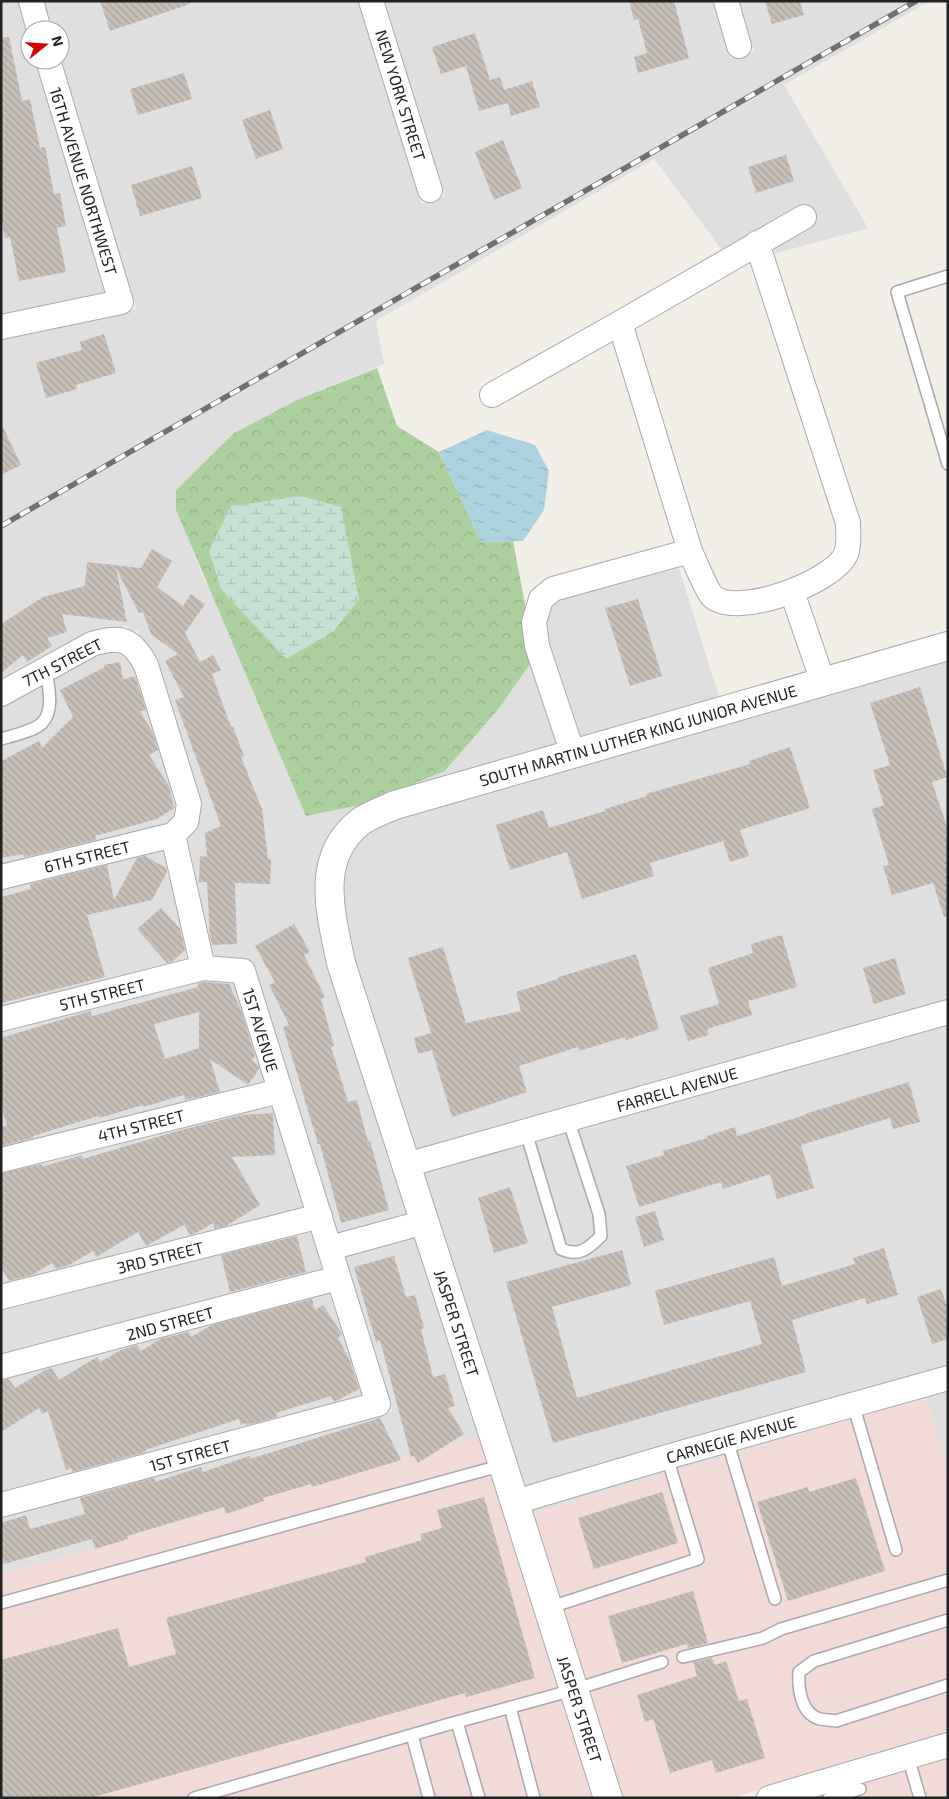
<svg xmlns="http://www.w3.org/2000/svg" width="949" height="1799" font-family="'Exo 2',sans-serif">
<defs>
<pattern id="forest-crowns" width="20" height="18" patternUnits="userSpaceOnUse" patternTransform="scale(1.25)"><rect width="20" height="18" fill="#add19e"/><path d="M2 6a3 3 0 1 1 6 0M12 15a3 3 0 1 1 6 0" fill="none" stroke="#95b388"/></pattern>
<pattern id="wetland-marsh" width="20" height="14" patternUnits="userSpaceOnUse" patternTransform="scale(1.25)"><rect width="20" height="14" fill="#c6e0d4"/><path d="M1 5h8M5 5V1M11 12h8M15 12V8" fill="none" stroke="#aac0b6"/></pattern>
<pattern id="water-ripples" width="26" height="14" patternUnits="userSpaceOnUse" patternTransform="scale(1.25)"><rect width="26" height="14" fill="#aad3df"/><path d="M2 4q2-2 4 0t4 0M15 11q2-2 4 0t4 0" fill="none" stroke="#92b5bf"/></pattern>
<pattern id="building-back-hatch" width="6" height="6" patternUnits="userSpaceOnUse" patternTransform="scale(1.25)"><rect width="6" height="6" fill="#c7bfb8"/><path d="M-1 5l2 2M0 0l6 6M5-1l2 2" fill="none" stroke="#aba49e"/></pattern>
</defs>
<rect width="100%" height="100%" fill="#f2efe9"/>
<path fill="#e0dfdf" d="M1,1h17l12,41v18h5l70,234 -104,22z
M44,1h314l64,203 23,-8 -61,-195h329l18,58 23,-7 -15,-51h191l-146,84 84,143 -135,37 -79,-106 -278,162 8,43 -85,35 -65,34 -58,57v20l31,76 238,185 55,-64 35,-50 -10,-49 154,-40 41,132 -385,133 -4,-1 -3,8 -6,7 3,3 -8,24 1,41 92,300 -72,19 -83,-267 -10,-7 -32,-2 -26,-121 10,-14 4,-22 -43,-140 -9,-16 -10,-9v-5l-8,-1 -6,-5 -4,4 -17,-1 -17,6 -86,47v-342l111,-23 24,-7 -76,-253v-26h-8z
M108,650l12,1 8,7 7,11 42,136 -3,13 -7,7 -166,41v-159l96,-53z
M948,658v343l-533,150 -62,-191 -10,-49 -2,-37 9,-24 18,-20 31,-15z
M164,849l25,112 -188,47v-119z
M203,979l30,2 32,102 -264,66v-118z
M948,1024v342l-284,80 -141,42 -101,-316z
M271,1104l34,105 -304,77v-115z
M311,1230l12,41 -322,85v-48z
M416,1236l64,200 -479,138v-58l391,-104 -5,-22 -42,-135z
M329,1292l34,105 -362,97v-116z
M948,1389v81l-22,-74 -395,118 -1,-5 139,-42z"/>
<path fill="#f2dad9" d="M927,1396l21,74v264l-217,64h-110l-90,-284z
M480,1436l115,362h-594v-224z
M948,1757v41h-140z"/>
<path fill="url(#forest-crowns)" d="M377,368l20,58 42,26 42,90 32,-1 22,116 -35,50 -55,64 -85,34 -54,11 -130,-306v-20l58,-57 65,-34z"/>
<path fill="url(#wetland-marsh)" d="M301,496l40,11 18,92 -26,33 -47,27 -65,-70 -12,-39 22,-44z"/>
<path fill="url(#water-ripples)" d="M487,430l48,15 14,26 -5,39 -21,31 -42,1 -42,-90z"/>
<path fill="url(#building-back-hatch)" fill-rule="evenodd" d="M100,1h90v3l-80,27z
M629,1h45l15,57 -51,15 -4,-16 13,-4 -9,-34 -4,1z
M765,1h35l4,14 -32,9z
M475,33l15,47 10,-3 4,13 28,-9 8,26 -29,9 -3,-13 -29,8 -13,-45 -25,8 -9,-27z
M9,37l13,64 8,-2 10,49 5,-1 9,47 6,-1 6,33 -9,2 9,44 -47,9 -9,-44 -5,1 -4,-19v-181z
M184,73l8,26 -54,16 -8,-26z
M270,110l13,39 -27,10 -14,-39z
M503,140l19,48 -28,12 -19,-48z
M786,155l8,26 -38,12 -8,-26z
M192,166l10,32 -62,18 -9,-31z
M104,334l12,39 -40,12 1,4 -31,9 -10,-35 46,-13 -2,-8z
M1,423l20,42 -20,10z
M152,549l20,12 -15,26 26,19 8,-12 14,10 -20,29 15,29 13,-7 8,15 -9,4 19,53h2l11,29 -3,1 21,52 6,50h3l-1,25 -35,-1 2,61 -25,1 -2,-10 -3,-53h-8l1,-26 7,1 -2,-24 16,-7 -46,-126 9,-3 -19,-36 13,-7 -27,-20 -8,-22 -4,1 -23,-45 11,54 -65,-8 5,18 -20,6 5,8 -25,16 -4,-7 -22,18v-49l42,-27 42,-11 2,-24 54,6z
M638,599l24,77 -32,10 -25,-78z
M120,662l3,17 12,-3 11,34 -6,1 13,22 5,17 -9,5 20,31 5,22 -17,11 -62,17 1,4 -72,17 -1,-3 -22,4v-97l38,-20 3,7 31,-31 -13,-27 45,-23 -1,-2z
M920,687l27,90 -15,5 16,48v87h-4l-11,-34 -41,12 -9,-29 6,-1 -17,-56 12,-4 -11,-35 17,-5 -20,-62z
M790,747l20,61 -70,22 9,26 -19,6 -7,-21 -73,22 4,13 -72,23 -15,-47 -57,18 -14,-45 47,-15 6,18 56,-17v-2l42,-13 -1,-2 104,-30 -1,-3z
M145,856l21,12 1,4 -15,28 -65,15 18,62 -104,26v-106l30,-8 -1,-5 77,-19 7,35 23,-42z
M161,908l19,21 5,21 -13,12 -5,1 -30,-34z
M294,924l16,28 -6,3 21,42 -4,2 13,47 -3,1 17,55 9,-2 11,42 2,-1 19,69 -48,13 -21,-79h-2l-35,-117 6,-2 -20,-40 6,-3 -20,-36z
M782,935l15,52 -49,14 4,14 -45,14 2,6 -21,6 -8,-25 39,-12 -11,-36 45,-15 -2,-9z
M443,947l23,76 55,-12 -5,-19 42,-13v-2l78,-23 23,75 -33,11 -1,-3 -46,14 -1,-4 -59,19 8,26 -75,25 -20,-67 -14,4 -4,-16 17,-5 -23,-75z
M895,958l11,36 -32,10 -11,-36z
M204,982l25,2 12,26 14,46 -3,5 6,4 1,4 -11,16 -38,-26 10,33 -35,8 -1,-5 -41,12v-2l-44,13 -1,-2 -65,20v2l-32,8v-20h6l-6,-21v-67l89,-27 2,5 106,-29v-4zM199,1012v36l-34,11 -11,-35z
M909,1082l11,40 -27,7 -3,-11 -89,27 13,43 -37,11 -7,-25 -47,15 -2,-7 -82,25 -13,-41 38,-11 -1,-4 44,-13v-2l28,-9 2,9 68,-21v-1z
M273,1113l2,42 -43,2 28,48 -34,21 -11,3 -2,-6 -17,10 -6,2 -6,-10 -38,21 -8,-14 -42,25 -3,-6 -24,14 -13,4 -4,-6 -20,12 -23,6 -8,-14v-94l40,-9 1,3 40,-12 1,4 91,-27 67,-17z
M510,1187l18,56 -34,10 -16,-55z
M655,1211l9,29 -20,7 -9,-30z
M297,1236l9,36 -76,20 -9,-37z
M884,1248l14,47 -31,9 -2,-6 -73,22 14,52 -253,71 -47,-161 116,-32 9,35 -79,22 25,91 185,-54 -12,-43 -86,24 -9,-34 119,-34 8,29 73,-22 -2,-6z
M394,1256l12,41 9,-2 9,33 -3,1 12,48 12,-3 10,32 -7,2 16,26 -46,29 -4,-7 -3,1 -31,-117 -4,2 -22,-75z
M941,1289l7,20v30l-16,5 -15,-47z
M312,1299l3,11 8,-5 19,29 -4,4 12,23 9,28 -25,13 -3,-6 -55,17 1,4 -30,8 -1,-2 -5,2 -2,-6 -94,31 1,2 -74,20 -1,-4 -5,2 -18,-59 -6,3 -3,-6 -38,24v-52l8,-1 6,9 30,-18 7,-2 7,12 38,-23 3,5 21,-12 16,-5 4,6 19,-12 28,-7 3,5 21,-12z
M380,1418l21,42 -89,27 -1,-3 -48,14 1,3 -38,13 -2,-7 -97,29 1,3 -33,10 -3,-10 -88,25 -3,-10v-31l25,-8 4,14 55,-15 -5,-16 74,-20 1,4 46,-15 2,5 46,-16 1,3z
M856,1478l29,93 -97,30 -31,-99 51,-15 1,5z
M662,1492l16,51 -84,26 -16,-51z
M484,1497l51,181 -69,19 -1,-4 -375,105h-89v-138l117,-32 11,39 47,-13 -10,-36 200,-56 -1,-5 57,-17 -2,-6 22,-6 -5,-18z
M693,1591l15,52 -20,5 -1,-4 -65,19 -14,-47z
M712,1658l3,7 11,-4 13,40 8,-2 18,59 -49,15 -4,-13 -42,13 -17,-54 -8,3 -8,-27 60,-19 -4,-14z"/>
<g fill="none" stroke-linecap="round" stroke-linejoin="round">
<g stroke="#a9a9a9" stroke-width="14">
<path id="service" d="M948,276l-51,16 51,172
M1,739c11,-3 33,-8 41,-16 13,-13 6,-38 4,-53
M526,1132l35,117c18,8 27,0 40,-13l-2,-22 -31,-95
M853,1404l43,146
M727,1440l48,159
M1,1603l502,-138
M548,1608l150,-49 -31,-102
M948,1620l-134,41 -15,11c-1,17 2,42 21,47 5,1 11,1 16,2l112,-36
M683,1657l80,-19 18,-9 167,-49
M510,1707l24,91
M457,1722l22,76
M412,1735l17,63
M908,1757l12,41
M194,1798l252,-73 127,-35 89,-28
M829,1798l31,-9"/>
</g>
<g stroke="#a9a9a9" stroke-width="26">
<path id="minor" d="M31,1l8,29
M371,1l59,189
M726,1l13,45
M1,327l120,-25 -73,-242
M492,395l128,-72
M690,551c4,9 17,40 22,45 24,23 122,-14 134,-42 4,-10 2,-21 2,-31l-91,-280
M792,592l31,90
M1,694l91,-50c29,-9 40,-5 54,21l43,139 -3,18 -13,13 30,133
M573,754l-36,-108 -3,-24 7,-23 12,-10 137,-38 -70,-228 184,-106
M1,877l172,-42
M1,1019l202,-51 40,3 135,433 -377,101
M1,1160l279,-69
M406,1165l542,-153
M330,1248l95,-26
M1,1297l319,-81
M1,1367l337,-89
M515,1502l152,-45 281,-79
M769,1798l179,-53"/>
</g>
<g stroke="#a9a9a9" stroke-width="30">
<path id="tertiary" d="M608,1798l-105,-333 -162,-502c-10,-49 -27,-105 19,-141 9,-7 24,-12 35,-17l553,-159"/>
</g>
<use href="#service" stroke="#fff" stroke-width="11"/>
<use href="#minor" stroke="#fff" stroke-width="24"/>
<use href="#tertiary" stroke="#fff" stroke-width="28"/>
<g stroke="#707070" stroke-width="5.5">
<path id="rail" d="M1,526l915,-525"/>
</g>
<use href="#rail" stroke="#fff" stroke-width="4" stroke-dasharray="11" stroke-linecap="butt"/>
</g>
<g text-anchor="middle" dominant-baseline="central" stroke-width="4.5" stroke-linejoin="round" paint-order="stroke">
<g font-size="16" fill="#222" stroke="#fff">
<text transform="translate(401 95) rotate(73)">NEW YORK STREET</text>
<text transform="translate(84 181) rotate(73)">16TH AVENUE NORTHWEST</text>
<text transform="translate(62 662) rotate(-27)">7TH STREET</text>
<text transform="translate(638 735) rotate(-16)">SOUTH MARTIN LUTHER KING JUNIOR AVENUE</text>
<text transform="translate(87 856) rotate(-14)">6TH STREET</text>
<text transform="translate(102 994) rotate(-14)">5TH STREET</text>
<text transform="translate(261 1030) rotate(73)">1ST AVENUE</text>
<text transform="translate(677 1089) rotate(-16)">FARRELL AVENUE</text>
<text transform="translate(141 1125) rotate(-14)">4TH STREET</text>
<text transform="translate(160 1257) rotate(-14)">3RD STREET</text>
<text transform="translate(170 1323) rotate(-15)">2ND STREET</text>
<text transform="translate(457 1323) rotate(72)">JASPER STREET</text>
<text transform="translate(731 1439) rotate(-16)">CARNEGIE AVENUE</text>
<text transform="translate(190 1455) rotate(-15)">1ST STREET</text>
<text transform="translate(580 1709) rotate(72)">JASPER STREET</text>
</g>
</g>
<rect width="949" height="1799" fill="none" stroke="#222222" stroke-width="5"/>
<g transform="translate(45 45) rotate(73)"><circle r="24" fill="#ffffff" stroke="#a7a7a7"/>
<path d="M0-4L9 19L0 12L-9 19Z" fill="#d40000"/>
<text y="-8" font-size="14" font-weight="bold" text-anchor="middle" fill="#222222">N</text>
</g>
</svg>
